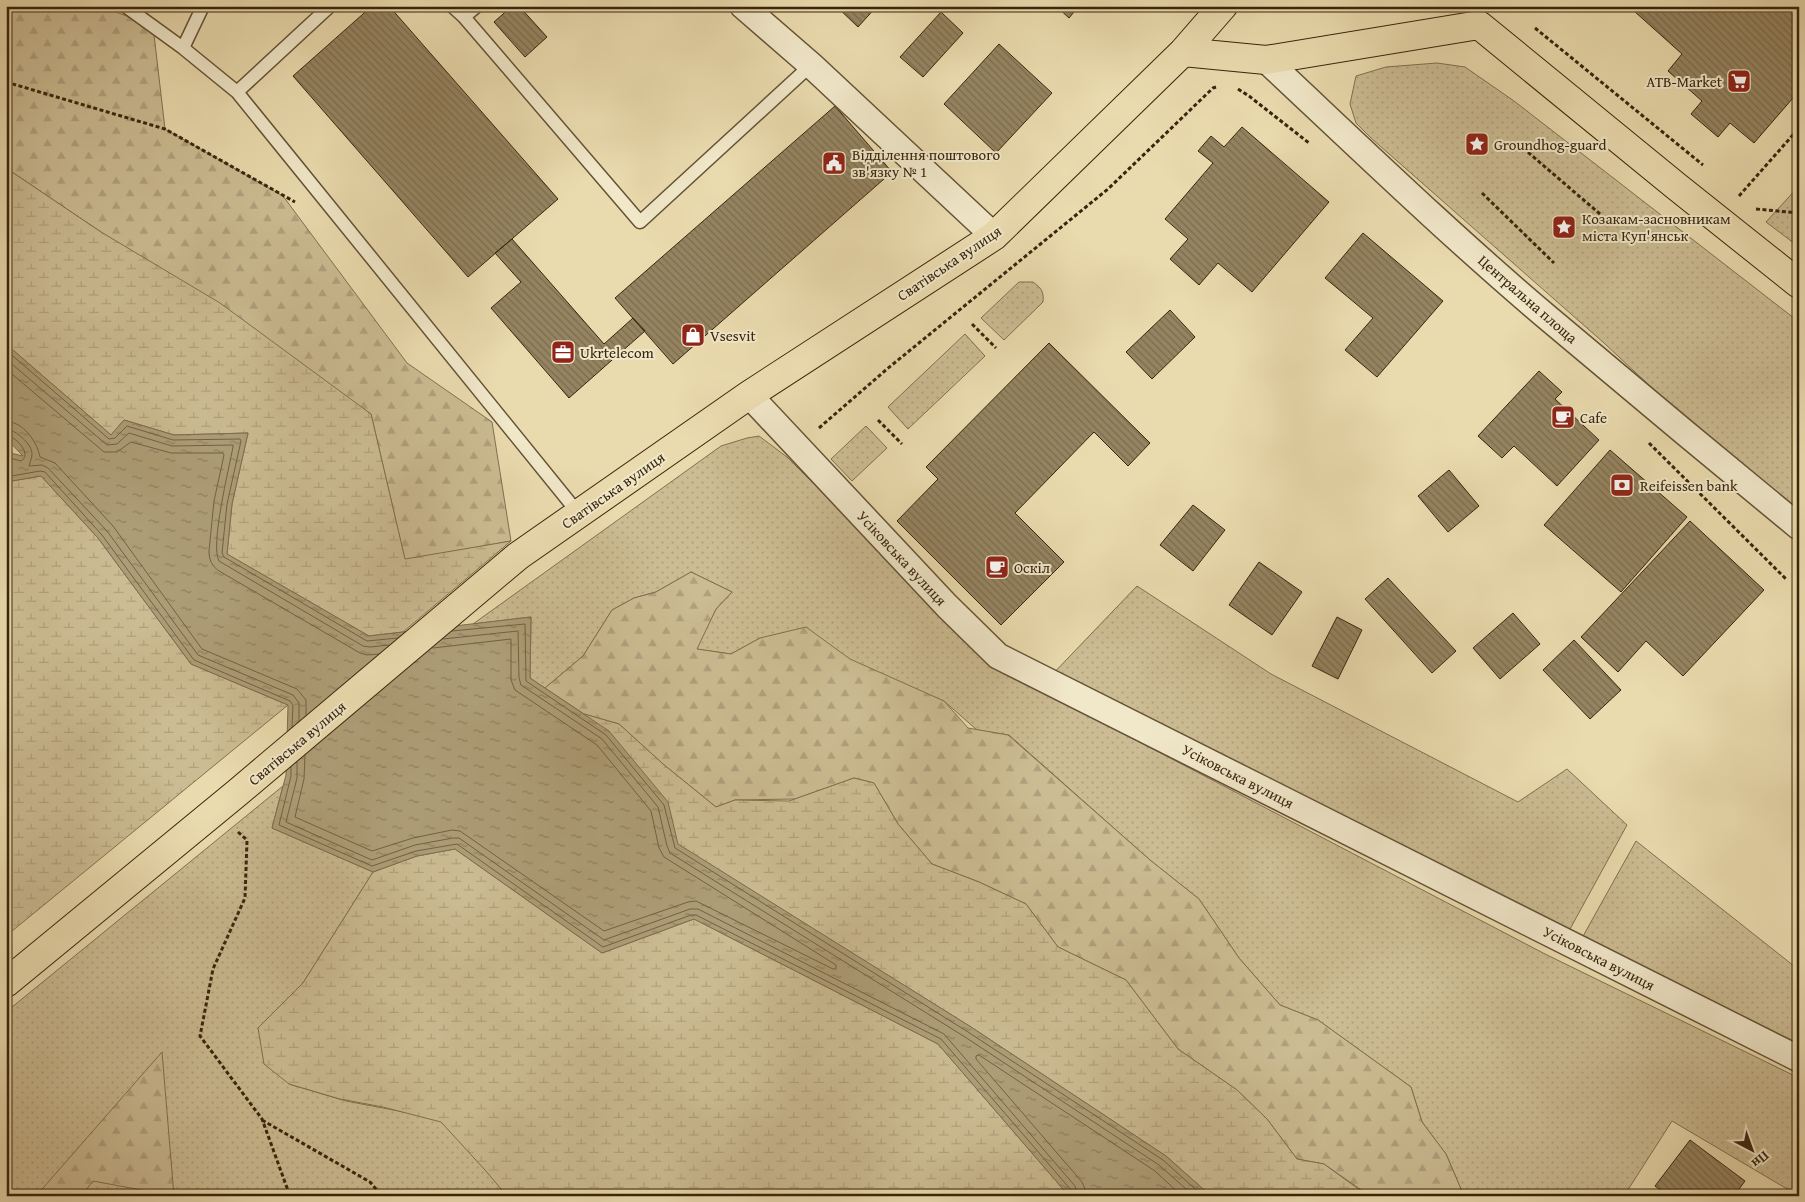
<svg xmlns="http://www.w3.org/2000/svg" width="1805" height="1202" font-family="'Gentium Book Plus',serif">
<defs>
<pattern id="green-dots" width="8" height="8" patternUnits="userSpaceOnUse" patternTransform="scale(1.25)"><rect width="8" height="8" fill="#ccbc93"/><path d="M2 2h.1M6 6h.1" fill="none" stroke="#b0a17e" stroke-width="1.8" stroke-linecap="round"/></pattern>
<pattern id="forest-firs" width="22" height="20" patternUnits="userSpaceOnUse" patternTransform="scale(1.25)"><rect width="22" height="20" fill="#ccbc93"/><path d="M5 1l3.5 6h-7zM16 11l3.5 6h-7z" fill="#b0a17e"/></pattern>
<pattern id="wetland-marsh" width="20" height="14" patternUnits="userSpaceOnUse" patternTransform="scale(1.25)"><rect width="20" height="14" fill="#ccbc93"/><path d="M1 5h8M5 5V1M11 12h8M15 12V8" fill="none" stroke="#b0a17e"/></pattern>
<pattern id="water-ripples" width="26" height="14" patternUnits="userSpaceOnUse" patternTransform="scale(1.25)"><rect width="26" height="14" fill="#ad9d77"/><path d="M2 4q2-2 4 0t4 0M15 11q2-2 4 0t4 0" fill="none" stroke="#8e8060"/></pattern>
<pattern id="building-back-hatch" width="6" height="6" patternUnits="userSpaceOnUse" patternTransform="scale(1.25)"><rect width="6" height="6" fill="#958461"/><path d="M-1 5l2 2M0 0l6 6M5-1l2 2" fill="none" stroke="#7b6c4e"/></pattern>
</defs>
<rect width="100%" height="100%" fill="#eadbae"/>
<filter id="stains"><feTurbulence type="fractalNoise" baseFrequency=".004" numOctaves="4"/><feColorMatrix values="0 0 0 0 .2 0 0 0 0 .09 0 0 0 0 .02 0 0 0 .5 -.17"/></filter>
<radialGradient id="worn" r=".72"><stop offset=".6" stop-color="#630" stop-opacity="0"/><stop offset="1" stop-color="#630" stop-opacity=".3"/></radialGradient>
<path fill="url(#green-dots)" stroke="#827050" d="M1437,63l28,4 49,34 285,221v203l-195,-182 -233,-205 -15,-15 -6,-19 6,-28 30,-9z
M1799,186v61l-33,-25z
M1019,282h14c8,6 11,9 10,20l-39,38 -23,-22z
M965,334l20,22 -77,73 -20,-22z
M866,426l21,22 -35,33 -21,-22z
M759,436l28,21 211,211 547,286 254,124v118l-127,-75 -48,75h-160l-18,-42 -24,-32 -11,-35 -93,-67 -38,-15 -41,-47 -40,-59 -49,-39 -141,-125 -32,-5 -33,-29 -184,-63 -29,16 -35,-5 20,-40 16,-17 -41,-20 -35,20 -22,6 -22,12 -29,46 -38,32 -15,-10 1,-61 -58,7 248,-178 26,-8z
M1137,586l134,88 247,128 49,-33 60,56 -63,115 -517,-260z
M283,786l-11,42 101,44 -70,111 -45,45 31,56 57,17 100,19 61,76h-501v-184z
M1636,841l163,129v80l-222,-103z"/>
<path fill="url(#forest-firs)" stroke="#827050" d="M6,6h94l53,20 12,103 118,67 124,167 85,59 19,119 -106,19 -34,-146 -365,-246z
M691,572l41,20 -16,17 -19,40 34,5 29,-16 46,-11 44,32 94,42 24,27 40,7 142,125 49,39 40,59 41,47 38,15 93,67 11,35 24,32 18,42h-94l-46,-32 -27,-5 -30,-40 -30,-29 -59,-41 -52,-69 -68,-33 -32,-43 -47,-22 -47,-18 -34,-40 -24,-41 -20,-5 -59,21 -60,1 -19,7 -53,-43 -44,-40 -35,-10 -39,-26 38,-32 29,-46 22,-12 22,-6z
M162,1052l12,144 -81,-15 -12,15h-45z"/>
<path fill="url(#wetland-marsh)" stroke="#827050" d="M6,168l95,64 119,71 151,111 34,145 106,-18 -108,91 -34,4 -142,-82 5,-50 16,-71 -74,2 -50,-15 -13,15 -105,-91z
M41,476l57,62 93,126 97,41 -282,231v-454z
M584,714l35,10 44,40 53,43 19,-7 54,1 65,-23 20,5 24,41 34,40 47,18 47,22 32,43 68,33 52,69 59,41 30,29 30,40 27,5 44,32h-157l-45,-40 -195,-129 -294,-183z
M455,849l147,104 92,-34 244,125 131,152h-562l-22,-26 -44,-48 -58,-15 -43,-8 -51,-15 -25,-20 -6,-36 45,-45 70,-111 44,-16z"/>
<path fill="url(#water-ripples)" stroke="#7e6d4d" d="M6,344l105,91 13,-15 50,15 74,-2 -16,71 -5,50 142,82 162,-19 -1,61 79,53 59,71 10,42 293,183 195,129 45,40h-142l-131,-152 -244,-125 -92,34 -147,-104 -38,7 -44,16 -101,-44 14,-53 2,-70 -97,-41 -93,-126 -57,-62 -35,6v-30l17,4 -17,-18z"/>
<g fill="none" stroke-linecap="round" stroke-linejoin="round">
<path stroke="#726142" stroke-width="1" d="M6,350l103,89 6,-1 12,-12 46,14 67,-1 1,2 -14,63 -5,49 2,4 143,84 31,-3
M6,359l101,86 10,-1 12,-11 43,13 61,-1v2c-4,21 -23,99 -14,114l144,85 7,1 19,-2
M6,369l98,83h13l14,-10 40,11h52l1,2 -10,46 -5,50c0,9 3,15 10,20l141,82 7,2 12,-1
M6,421c17,1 31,20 34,36l15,6 58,63 89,123 95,40 9,11v15
M6,429c10,1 26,15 26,25 0,4 -2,8 -3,12l13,-1 6,3 59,63 91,124 95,40 6,8v18
M6,435c9,1 27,19 15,26l-15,-4
M6,477l34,-6 5,1 57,63 92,125 96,41 3,4 -1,22
M452,631l73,-7 1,57 80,54 58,70 11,43 293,184 195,128 40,36
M443,639l75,-8 1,47 2,7 81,54 56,68 9,39 3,7 295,184 194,128 35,31
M305,755l-1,24 -9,38 77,34 41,-13 39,-8 8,1 144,100 84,-29 8,-1 137,68h3v-4l-172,-108 -5,-9 -8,-37 -54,-66 -82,-55 -4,-10v-41l-78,9
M297,762v16l-11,44 86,38 43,-15 38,-7h6l145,102 86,-31h8l246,125 131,152 3,10
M291,767v9l-12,49 93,41 44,-15 41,-7 146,103 88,-32h5l245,124 130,151 1,6
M1086,1196l-1,-7 -3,-7 -106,-123v-3l3,-1 176,116 27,25"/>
</g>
<path fill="url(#building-back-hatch)" stroke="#38250d" d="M372,6h17l169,193 -90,78 -175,-201z
M512,6h7l28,31 -22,20 -31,-35z
M836,6h41l-19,21z
M1056,6h23l-10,12z
M1639,6h160v85l-45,52 -24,-20 -12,14 -27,-23 11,-13 -34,-30 14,-17 -48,-43z
M941,12l22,21 -40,44 -23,-20z
M999,44l53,49 -56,60 -52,-49z
M835,106l57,66 -219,192 -58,-66z
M1242,127l87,75 -77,90 -34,-29 -19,22 -29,-26 18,-20 -23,-20 48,-56 -15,-12 13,-15 13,11z
M1363,233l80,68 -66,76 -32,-27 28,-32 -48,-40z
M512,239l92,105 29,-26 12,13 -76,67 -78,-90 30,-26 -26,-29z
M1170,310l25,27 -43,42 -26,-27z
M1049,343l101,100 -22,23 -34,-34 -79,81 49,49 -63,63 -104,-104 41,-42 -12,-12z
M1539,371l23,21 -7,7 44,41 -42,46 -43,-40 -12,12 -24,-22z
M1610,450l77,67 -66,75 -77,-67z
M1449,470l30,36 -31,26 -30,-36z
M1193,505l32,25 -32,41 -33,-26z
M1690,521l74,69 -81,86 -37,-35 -28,31 -37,-35z
M1259,562l43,30 -30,43 -43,-30z
M1388,578l68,73 -24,22 -67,-74z
M1513,613l27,31 -40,35 -27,-31z
M1337,617l25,13 -24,49 -26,-13z
M1574,640l47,50 -31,29 -47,-49z
M1690,1140l55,41 -11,15h-66l-13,-10z"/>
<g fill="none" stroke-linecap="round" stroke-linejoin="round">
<g stroke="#645235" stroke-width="15">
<path id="lane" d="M125,6l58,42 54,44
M330,6l-93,86 342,422
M452,6l12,11 176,205 171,-157
M464,17l13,-11
M183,48l20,-42"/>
</g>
<g stroke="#645235" stroke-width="28">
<path id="street" d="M743,6l68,59 183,171
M1266,60c93,87 185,176 282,258 83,70 167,140 251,209
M749,395l198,211 51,50 801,403"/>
</g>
<g stroke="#38250d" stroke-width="30">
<path id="primary" d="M1183,52l83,8 213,-35 197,161 123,98
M6,983l231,-190 281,-237 231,-161 245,-159 189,-184 40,-46"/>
</g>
<path stroke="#38250d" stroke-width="3" stroke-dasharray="4 2.5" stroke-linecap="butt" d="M1535,28l168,137
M6,82l159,47 130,73
M1238,89l11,7 60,47
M1523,148l77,66
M1482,193l72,70
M1739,196l60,-68
M1756,209l43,4
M972,324l24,24
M878,420l24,24
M819,428l68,-59 221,-180 105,-101 3,-1
M1649,443l138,137
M238,832l9,8 -2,58 -32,71 -13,67 62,83 28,77
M262,1120l108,62 12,14"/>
<use href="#lane" stroke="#f1e8ca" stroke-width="12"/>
<use href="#street" stroke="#f1e8ca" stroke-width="25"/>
<use href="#primary" stroke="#eadbae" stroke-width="28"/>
</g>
<defs>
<g id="supermarket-square" transform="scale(1.25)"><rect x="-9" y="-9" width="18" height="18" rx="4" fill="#8f2418" stroke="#f1e8ca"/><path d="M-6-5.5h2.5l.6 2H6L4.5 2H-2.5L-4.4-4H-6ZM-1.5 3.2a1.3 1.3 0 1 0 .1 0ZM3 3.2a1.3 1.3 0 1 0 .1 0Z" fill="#fff"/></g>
<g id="sight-square" transform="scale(1.25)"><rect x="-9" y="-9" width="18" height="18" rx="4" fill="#8f2418" stroke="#f1e8ca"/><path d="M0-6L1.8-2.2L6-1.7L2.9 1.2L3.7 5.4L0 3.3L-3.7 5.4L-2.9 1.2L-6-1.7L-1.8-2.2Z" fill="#fff"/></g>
<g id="civic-square" transform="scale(1.25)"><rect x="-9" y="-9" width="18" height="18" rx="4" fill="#8f2418" stroke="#f1e8ca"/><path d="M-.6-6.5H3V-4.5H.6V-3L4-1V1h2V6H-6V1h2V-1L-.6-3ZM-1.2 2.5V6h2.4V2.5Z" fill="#fff"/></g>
<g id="shop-square" transform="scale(1.25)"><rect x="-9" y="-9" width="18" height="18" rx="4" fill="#8f2418" stroke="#f1e8ca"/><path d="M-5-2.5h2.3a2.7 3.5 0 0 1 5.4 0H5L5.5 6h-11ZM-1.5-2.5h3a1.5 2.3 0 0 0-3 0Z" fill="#fff"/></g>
<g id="office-square" transform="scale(1.25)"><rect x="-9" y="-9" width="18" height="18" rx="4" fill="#8f2418" stroke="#f1e8ca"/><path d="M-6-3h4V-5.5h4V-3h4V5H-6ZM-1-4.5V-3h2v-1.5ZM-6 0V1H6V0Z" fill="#fff"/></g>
<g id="cafe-square" transform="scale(1.25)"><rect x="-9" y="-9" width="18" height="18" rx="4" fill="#8f2418" stroke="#f1e8ca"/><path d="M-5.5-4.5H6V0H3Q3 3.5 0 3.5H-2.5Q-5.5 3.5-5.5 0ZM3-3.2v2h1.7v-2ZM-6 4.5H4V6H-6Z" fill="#fff"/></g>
<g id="bank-square" transform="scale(1.25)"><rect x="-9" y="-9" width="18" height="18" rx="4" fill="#8f2418" stroke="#f1e8ca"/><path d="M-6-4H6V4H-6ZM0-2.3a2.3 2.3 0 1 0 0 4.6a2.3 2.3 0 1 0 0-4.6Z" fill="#fff"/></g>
</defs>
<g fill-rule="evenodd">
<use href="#supermarket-square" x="1739" y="81"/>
<use href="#sight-square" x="1477" y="144"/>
<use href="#civic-square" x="834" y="163"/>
<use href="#sight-square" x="1564" y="227"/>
<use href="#shop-square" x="693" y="335"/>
<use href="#office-square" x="563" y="352"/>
<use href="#cafe-square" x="1563" y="417"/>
<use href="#bank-square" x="1622" y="485"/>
<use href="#cafe-square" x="997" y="567"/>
</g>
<g text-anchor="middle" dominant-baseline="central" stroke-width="4" stroke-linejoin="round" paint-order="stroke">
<g font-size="15" fill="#38250d" stroke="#f1e8ca" text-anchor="start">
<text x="1722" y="81" text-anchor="end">ATB-Market</text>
<text x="1494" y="144">Groundhog-guard</text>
<text x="852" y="154">Відділення поштового<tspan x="852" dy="17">зв'язку № 1</tspan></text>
<text x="1582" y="218">Козакам-засновникам<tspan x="1582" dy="17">міста Куп'янськ</tspan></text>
<text x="710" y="335">Vsesvit</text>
<text x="580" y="352">Ukrtelecom</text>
<text x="1580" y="417">Cafe</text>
<text x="1640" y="485">Reifeissen bank</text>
<text x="1014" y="567">Оскіл</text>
</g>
<g font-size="15" fill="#38250d" stroke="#f1e8ca">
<text transform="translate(949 263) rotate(-34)">Сватівська вулиця</text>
<text transform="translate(1528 299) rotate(41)">Центральна площа</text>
<text transform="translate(613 490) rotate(-35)">Сватівська вулиця</text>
<text transform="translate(902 558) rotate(47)">Усіковська вулиця</text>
<text transform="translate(297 743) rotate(-40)">Сватівська вулиця</text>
<text transform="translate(1238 776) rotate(27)">Усіковська вулиця</text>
<text transform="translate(1599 958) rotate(27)">Усіковська вулиця</text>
</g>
</g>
<rect width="1805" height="1202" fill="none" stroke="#eadbae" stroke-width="25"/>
<rect x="8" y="8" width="1790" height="1187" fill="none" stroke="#38250d" stroke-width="2.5"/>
<rect x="12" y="12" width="1780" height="1177" fill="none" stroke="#38250d"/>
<g transform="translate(1752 1150) rotate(139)" stroke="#f1e8ca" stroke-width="4" paint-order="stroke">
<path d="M0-4L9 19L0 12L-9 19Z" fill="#38250d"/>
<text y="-8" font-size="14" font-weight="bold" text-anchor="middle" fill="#38250d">Пн</text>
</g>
<rect width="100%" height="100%" filter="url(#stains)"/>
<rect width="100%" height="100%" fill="url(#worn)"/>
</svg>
